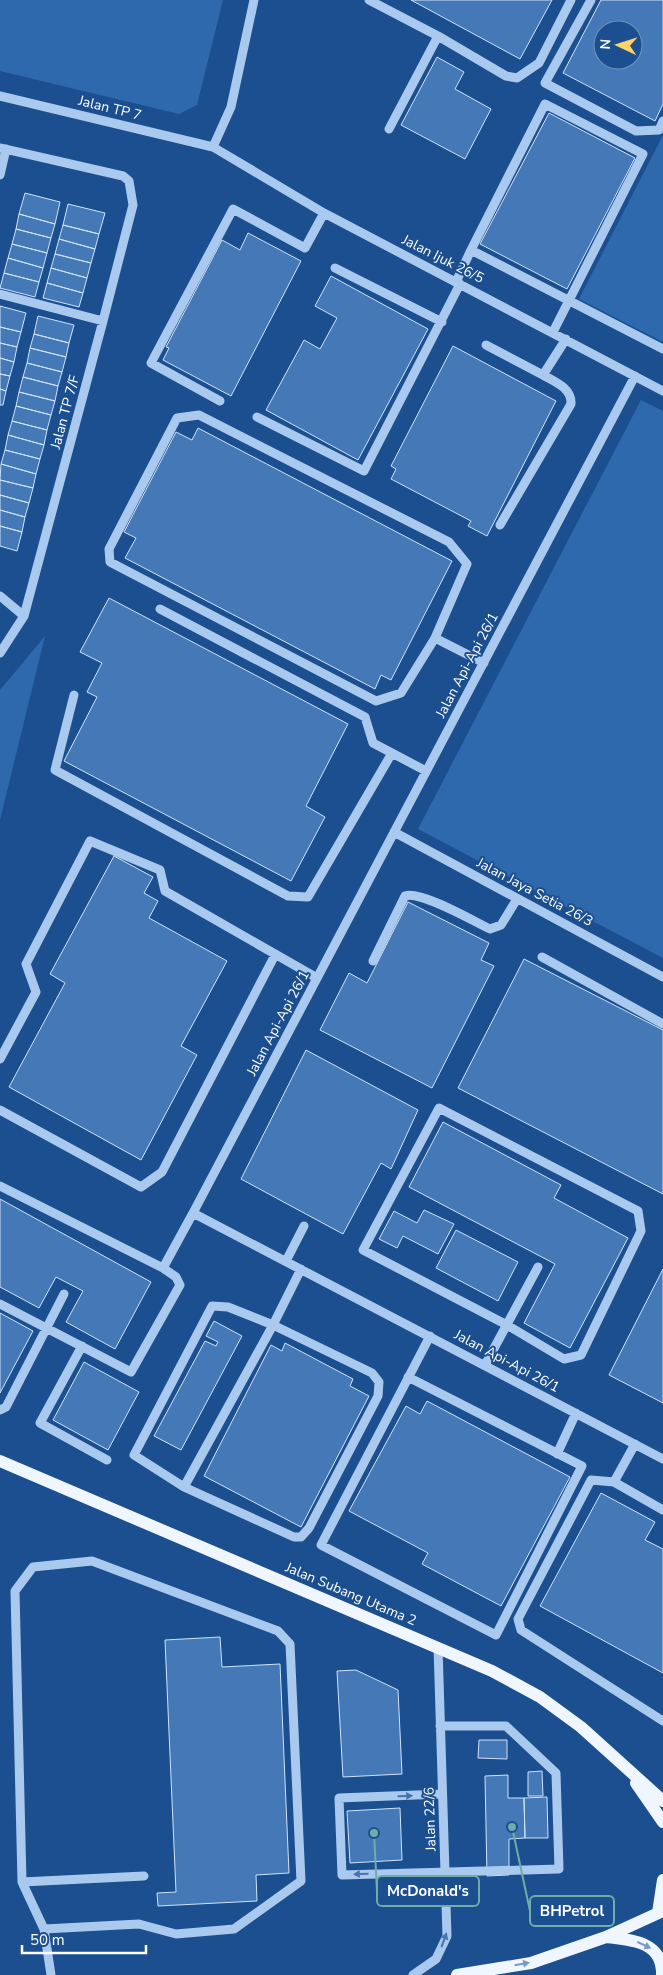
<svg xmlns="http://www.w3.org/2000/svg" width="663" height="1975" font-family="'Nunito Sans',sans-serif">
<rect width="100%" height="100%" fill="#1b4f8f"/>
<path fill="#2e69ad" d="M0,0h223l-26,105 -18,9 -179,-43z
M663,135v207l-84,-43z
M641,400l22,11v547l-245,-129z
M45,636l-45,184v-130z"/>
<path fill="#4478b7" stroke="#cfe3fa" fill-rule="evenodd" d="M411,0h141l-32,59z
M601,0h62v104l-8,17 -92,-48zM603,30h30v30h-30z
M437,57l27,15 -9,17 36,20 -26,50 -64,-34z
M549,113l86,45 -68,131 -87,-45z
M25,193l35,9 -5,22 -36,-10z
M68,204l37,9 -6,21 -36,-9z
M19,214l36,10 -4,14 -35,-9z
M63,225l36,9 -4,15 -36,-10z
M16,229l35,9 -4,15 -35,-9z
M248,233l53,28 -70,135 -68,-36 6,-12 -3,-1 56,-107 18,10z
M59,239l36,10 -4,14 -36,-9z
M12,244l35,9 -4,15 -35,-10z
M55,254l36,9 -4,15 -36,-10z
M8,258l35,10 -4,14 -35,-9z
M51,268l36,10 -4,15 -36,-10z
M4,273l35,9 -4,15 -35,-9z
M331,276l97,53 -70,131 -92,-50 38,-70 16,9 17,-31 -22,-12z
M47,283l36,10 -4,14 -36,-9z
M0,306l26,7 -5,19 -21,-5z
M38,316l36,9 -5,18 -35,-9z
M0,327l21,5 -4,15 -17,-4z
M34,334l35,9 -3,14 -36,-9z
M0,343l17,4 -3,15 -14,-4z
M453,346l103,55 -69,135 -19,-10 3,-5 -80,-42 5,-10 -5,-3z
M30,348l36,9 -4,15 -35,-9z
M0,358l14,4 -4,14 -10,-2z
M27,363l35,9 -4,14 -35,-9z
M0,374l10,2 -4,15 -6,-2z
M23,377l35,9 -3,15 -36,-9z
M0,389l6,2 -3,14h-3z
M19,392l36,9 -4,14 -35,-9z
M16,406l35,9 -4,15 -35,-9z
M12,421l35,9 -3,15 -36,-10z
M198,428l254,133 -61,119 -10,-5 -6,14 -250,-131 11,-20 -12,-6 52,-100 16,8z
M8,435l36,10 -4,14 -35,-9z
M5,450l35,9 -4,15 -35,-10z
M1,464l35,10 -3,14 -33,-8z
M0,480l33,8 -4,15 -29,-8z
M0,495l29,8 -4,14 -25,-7z
M0,510l25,7 -3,15 -22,-6z
M0,526l22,6 -5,19 -17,-5z
M109,598l239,126 -42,82 19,11 -34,64 -227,-120 33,-64 -10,-5 15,-29 -22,-11z
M114,856l39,21 -9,16 14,8 -9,17 78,43 -46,85 16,9 -56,105 -132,-73 56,-104 -15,-9z
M408,902l81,41 -8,17 13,6 -62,122 -112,-58 29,-57 18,10z
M524,959l139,71v164l-205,-106z
M306,1050l112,60 -27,59 -10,-6 -38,71 -102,-55z
M443,1122l118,63 -7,13 74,40 -58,110 -46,-25 31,-59 -146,-77z
M0,1199l151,83 -36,67 -49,-27 17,-31 -27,-14 -17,31 -39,-21z
M424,1210l30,14 -16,30 -35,-18 -6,12 -18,-9 15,-28 23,12z
M456,1230l62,32 -20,39 -62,-33z
M663,1269v134l-54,-28z
M0,1313l33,18 -33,62z
M214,1321l28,15 -61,114 -27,-14 51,-95 11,5 2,-4 -12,-6z
M285,1343l68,36 -3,7 19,10 -68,131 -97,-51 67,-131 11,6z
M84,1362l55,30 -31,58 -55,-30z
M427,1401l143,76 -69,129 -79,-42 6,-11 -79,-42 57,-105 14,8z
M601,1493l54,29 -10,18 18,9v124l-123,-67z
M220,1637l2,30 58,-3 9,209 -33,2 1,26 -99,5 -1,-13 19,-1 -11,-252z
M356,1670l42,20 4,84 -59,3 -6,-106z
M479,1740h28v19l-29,-1z
M542,1771l1,25h-15v-24z
M508,1775v23h16l1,40 -16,1v36l-22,1 -2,-100z
M547,1797l1,41h-23l-1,-40z
M400,1808l2,52 -52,3 -3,-52z"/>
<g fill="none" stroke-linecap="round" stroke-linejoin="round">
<path stroke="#a9c9ee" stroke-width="9" d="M369,0l69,36 68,40 11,2 22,-15 32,-63
M591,0l-46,83 91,48 23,-1 4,-9
M0,96l213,51 111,66 339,178
M389,129l49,-93
M213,147l18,-40 23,-107
M0,148l123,28 6,5 4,24 -30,116 -79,295 -24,37
M0,175l6,-26
M335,268l107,54
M456,282l15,-32
M0,294l103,27
M553,332l90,-178 -98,-50 -74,146 192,99
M486,345l57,30 23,-36
M635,376l-442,837 470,246
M220,401l-69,-38 82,-154 72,39 19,-35
M257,417l107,54 96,-187
M500,525l71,-121c1,-16 -16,-22 -28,-29
M0,596l24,20
M160,609l205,108 8,26 53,28
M435,638l32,-74 -18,-22 -250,-127 -22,3 -68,131 1,13 266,139 25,-8 34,-55 49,25
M74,695l-19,75 233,126 20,1 84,-144
M394,832l269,145
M542,957l121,67
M373,961l32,-65c15,-6 68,25 85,33l11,-4 16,-26
M0,1059l36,-67 -10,-28 64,-123 70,29 5,21 152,87
M439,1108l199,103 3,20 -60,124 -17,4 -57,-34 -144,-75z
M0,1110l141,77 21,-15 113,-217
M0,1186l163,82 30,-55
M286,1261l18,-35
M0,1304l131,68 49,-87 -4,-8 -13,-9
M82,1346l-42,77 67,37
M485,1365l53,-98
M408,1377l174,89 -86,169 -175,-90 109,-209
M0,1410l6,-3 58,-113
M557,1454l19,-41
M614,1482l21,-38
M184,1487l110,50h7l8,-9 69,-132 1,-14 -7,-9 -99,-48 -45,-18 -16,-1 -78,149 50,32 89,-162 28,-56
M663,1510l-49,-28 -23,-2 -73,139 3,11 142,91
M440,1726h66l50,47 3,96 -217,6 -3,-77 103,-4
M22,1882l122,-6
M44,1929l95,-5 37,10 58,-5 67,-48 -11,-237 -12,-13 -186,-70 -59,6 -18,24 7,291 22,47 7,46
M413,1975l23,-16 11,-23 -9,-289"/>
<path stroke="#f0f6ff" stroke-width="12" d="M0,1461l492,210 48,26 41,30 82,74
M636,1783l27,39
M658,1913l5,-33
M606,1937c25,3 57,4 56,38
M457,1975l74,-12 75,-26 57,-26"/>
</g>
<defs><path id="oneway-solid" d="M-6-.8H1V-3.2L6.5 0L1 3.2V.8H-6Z" transform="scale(1.25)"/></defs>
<g fill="#4674ac">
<use href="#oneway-solid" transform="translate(405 1796) rotate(-2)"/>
<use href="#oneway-solid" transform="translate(361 1874) rotate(178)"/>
<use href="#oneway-solid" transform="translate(444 1940) rotate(-70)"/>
</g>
<g fill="#7b9ac1">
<use href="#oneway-solid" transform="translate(644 1945) rotate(25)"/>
<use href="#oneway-solid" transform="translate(522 1964) rotate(-10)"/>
</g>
<g text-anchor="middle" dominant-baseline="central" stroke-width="4" stroke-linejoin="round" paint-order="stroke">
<g font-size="14" fill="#fff" stroke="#1b4f8f">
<text transform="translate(110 108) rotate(14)">Jalan TP 7</text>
<text transform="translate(443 259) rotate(27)">Jalan Ijuk 26/5</text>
<text transform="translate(65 412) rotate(-75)">Jalan TP 7/F</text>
<text transform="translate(467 665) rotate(-62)">Jalan Api-Api 26/1</text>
<text transform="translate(535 892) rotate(28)">Jalan Jaya Setia 26/3</text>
<text transform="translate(278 1023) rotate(-62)">Jalan Api-Api 26/1</text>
<text transform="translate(507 1361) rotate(28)">Jalan Api-Api 26/1</text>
<text transform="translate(351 1594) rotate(23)">Jalan Subang Utama 2</text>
<text transform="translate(430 1819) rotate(-92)">Jalan 22/6</text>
</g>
</g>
<path fill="none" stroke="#6fada8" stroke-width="2" d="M374 1833L377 1891M512 1827L530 1911"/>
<g fill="#6fada8" stroke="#1b4f8f" stroke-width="2">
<circle cx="374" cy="1833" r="5"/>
<circle cx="512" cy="1827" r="5"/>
</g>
<g fill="#1b4f8f" stroke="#6fada8" stroke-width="2">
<rect x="377" y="1876" width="102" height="30" rx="5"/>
<rect x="530" y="1896" width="84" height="30" rx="5"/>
</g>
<g font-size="15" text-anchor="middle" font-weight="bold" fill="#fff">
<text x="428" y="1896">McDonald's</text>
<text x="572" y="1916">BHPetrol</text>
</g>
<g transform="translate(618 45) rotate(274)"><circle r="24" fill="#1b4f8f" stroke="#7695bc"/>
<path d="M0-4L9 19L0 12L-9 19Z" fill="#ffd166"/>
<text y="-8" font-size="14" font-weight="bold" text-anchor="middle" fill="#ffffff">N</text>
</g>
<path d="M22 1945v8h124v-8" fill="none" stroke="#ffffff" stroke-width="2.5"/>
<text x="30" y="1945" font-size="15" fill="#ffffff" stroke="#1b4f8f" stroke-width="4" paint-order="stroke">50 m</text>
</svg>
